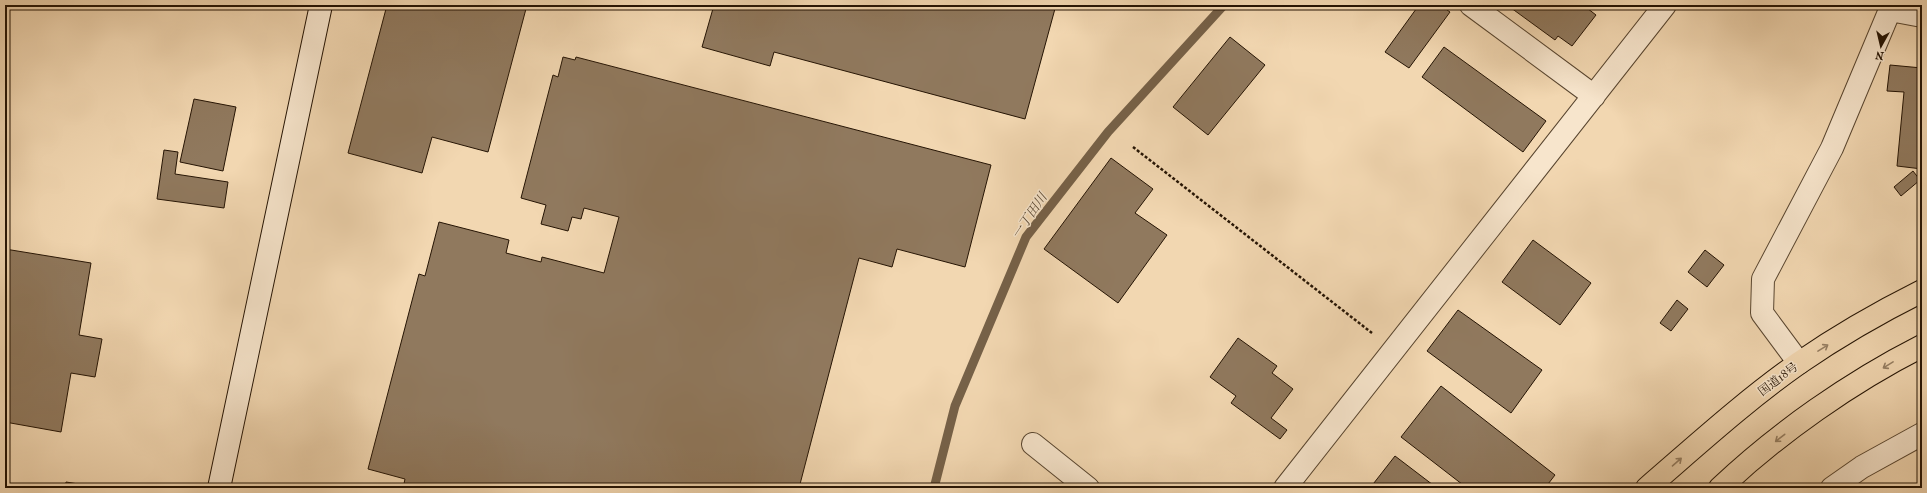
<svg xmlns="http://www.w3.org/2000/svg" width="1927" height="493" font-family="'IM FELL French Canon','Noto Serif JP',serif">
<rect width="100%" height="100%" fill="#f2d7b1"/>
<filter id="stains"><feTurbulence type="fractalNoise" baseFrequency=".005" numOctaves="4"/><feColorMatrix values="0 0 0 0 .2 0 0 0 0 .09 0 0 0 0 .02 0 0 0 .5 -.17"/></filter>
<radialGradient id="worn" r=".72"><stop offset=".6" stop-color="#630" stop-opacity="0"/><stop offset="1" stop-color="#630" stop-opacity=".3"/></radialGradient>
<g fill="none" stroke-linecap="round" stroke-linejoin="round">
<path stroke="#766148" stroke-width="9" d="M934,488l21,-82 71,-169 82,-105 116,-127"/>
</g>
<path fill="#90795e" stroke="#251404" d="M387,5h140l-39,147 -56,-15 -10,36 -74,-20z
M714,5h342l-31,114 -251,-67 -4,14 -68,-19z
M1419,5h21l10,7 -41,56 -24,-16z
M1507,5h67l4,3 5,-3 13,10 -24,31 -14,-10 -3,4z
M1230,37l35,28 -57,70 -35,-28z
M1444,47l102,74 -23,31 -101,-75z
M563,57l12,3 1,-3 415,108 -26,102 -68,-18 -5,18 -33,-9 -60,230h-396l2,-9 -37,-10 51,-195 6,2 14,-54 70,18 -3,13 35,9 1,-5 62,16 15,-56 -35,-9 -3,11 -9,-2 -4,14 -27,-7 5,-19 -25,-7 32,-123 5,2z
M1890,65l32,3v101l-25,-3 7,-74 -17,-1z
M194,99l42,8 -13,64 -43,-9z
M164,150l14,2 -3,22 53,8 -4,26 -67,-9z
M1111,158l42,31 -18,24 32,22 -49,68 -74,-54z
M1913,171l7,9 -19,16 -7,-9z
M1533,240l58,43 -31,42 -58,-43z
M5,249l86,14 -12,72 23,4 -7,38 -24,-4 -10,59 -56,-10z
M1705,250l19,15 -17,22 -19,-15z
M1677,300l11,9 -17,22 -11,-8z
M1458,310l84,60 -31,43 -84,-62z
M1238,338l39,28 -5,7 21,16 -22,29 16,12 -7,9 -49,-36 5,-7 -26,-19z
M1441,386l114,89 -10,13h-78l-66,-51z
M1395,456l42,32h-67z
M66,482l25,4v2h-26z"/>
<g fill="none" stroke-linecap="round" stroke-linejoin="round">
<g stroke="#58452f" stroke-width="24">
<path id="street" d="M1471,5l123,91
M1890,10l32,6
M1799,363l-37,-50 1,-34 69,-131 60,-143
M1033,444l55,44
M1285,488l380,-483
M1832,488l30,-21 60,-33"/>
</g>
<g stroke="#251404" stroke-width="24">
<path id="secondary" d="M219,488l102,-483"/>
</g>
<g stroke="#251404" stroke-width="24">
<path id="highway" d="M1647,488c50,-43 98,-87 152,-125 39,-27 81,-51 123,-72
M1720,488c58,-55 131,-106 202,-142"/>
</g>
<path stroke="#251404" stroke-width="2.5" stroke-dasharray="3 2" stroke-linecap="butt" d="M1133,147l239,186"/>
<use href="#street" stroke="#f7e5cc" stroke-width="22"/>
<use href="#secondary" stroke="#f7e5cc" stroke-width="22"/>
<use href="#highway" stroke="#f2d7b1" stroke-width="22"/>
</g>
<defs><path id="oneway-shaft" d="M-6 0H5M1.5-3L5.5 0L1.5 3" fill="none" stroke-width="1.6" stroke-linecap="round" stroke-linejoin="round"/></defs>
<g stroke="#967f63">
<use href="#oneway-shaft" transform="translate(1823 348) rotate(-32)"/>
<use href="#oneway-shaft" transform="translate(1888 365) rotate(148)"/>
<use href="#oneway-shaft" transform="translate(1780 438) rotate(142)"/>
<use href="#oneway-shaft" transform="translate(1677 462) rotate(-41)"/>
</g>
<g text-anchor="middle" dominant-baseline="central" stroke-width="3" stroke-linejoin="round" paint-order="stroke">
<g font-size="12" fill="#251404" stroke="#f7e5cc">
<text transform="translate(1778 379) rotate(-37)">国道18号</text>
</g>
<g font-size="13" font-style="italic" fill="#5b4832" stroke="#f7e5cc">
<text transform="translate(1029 216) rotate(-56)">一丁田川</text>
</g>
</g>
<rect width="1927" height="493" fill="none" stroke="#f2d7b1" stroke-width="20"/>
<rect x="6" y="6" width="1915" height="481" fill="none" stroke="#251404" stroke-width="2"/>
<rect x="10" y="10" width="1907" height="473" fill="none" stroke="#251404"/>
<g transform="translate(1881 46) rotate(188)" stroke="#f7e5cc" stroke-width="3" paint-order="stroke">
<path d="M0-3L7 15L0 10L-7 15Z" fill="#251404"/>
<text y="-6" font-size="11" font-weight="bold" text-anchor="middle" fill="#251404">N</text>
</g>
<rect width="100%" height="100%" filter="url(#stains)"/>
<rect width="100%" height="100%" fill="url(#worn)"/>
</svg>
